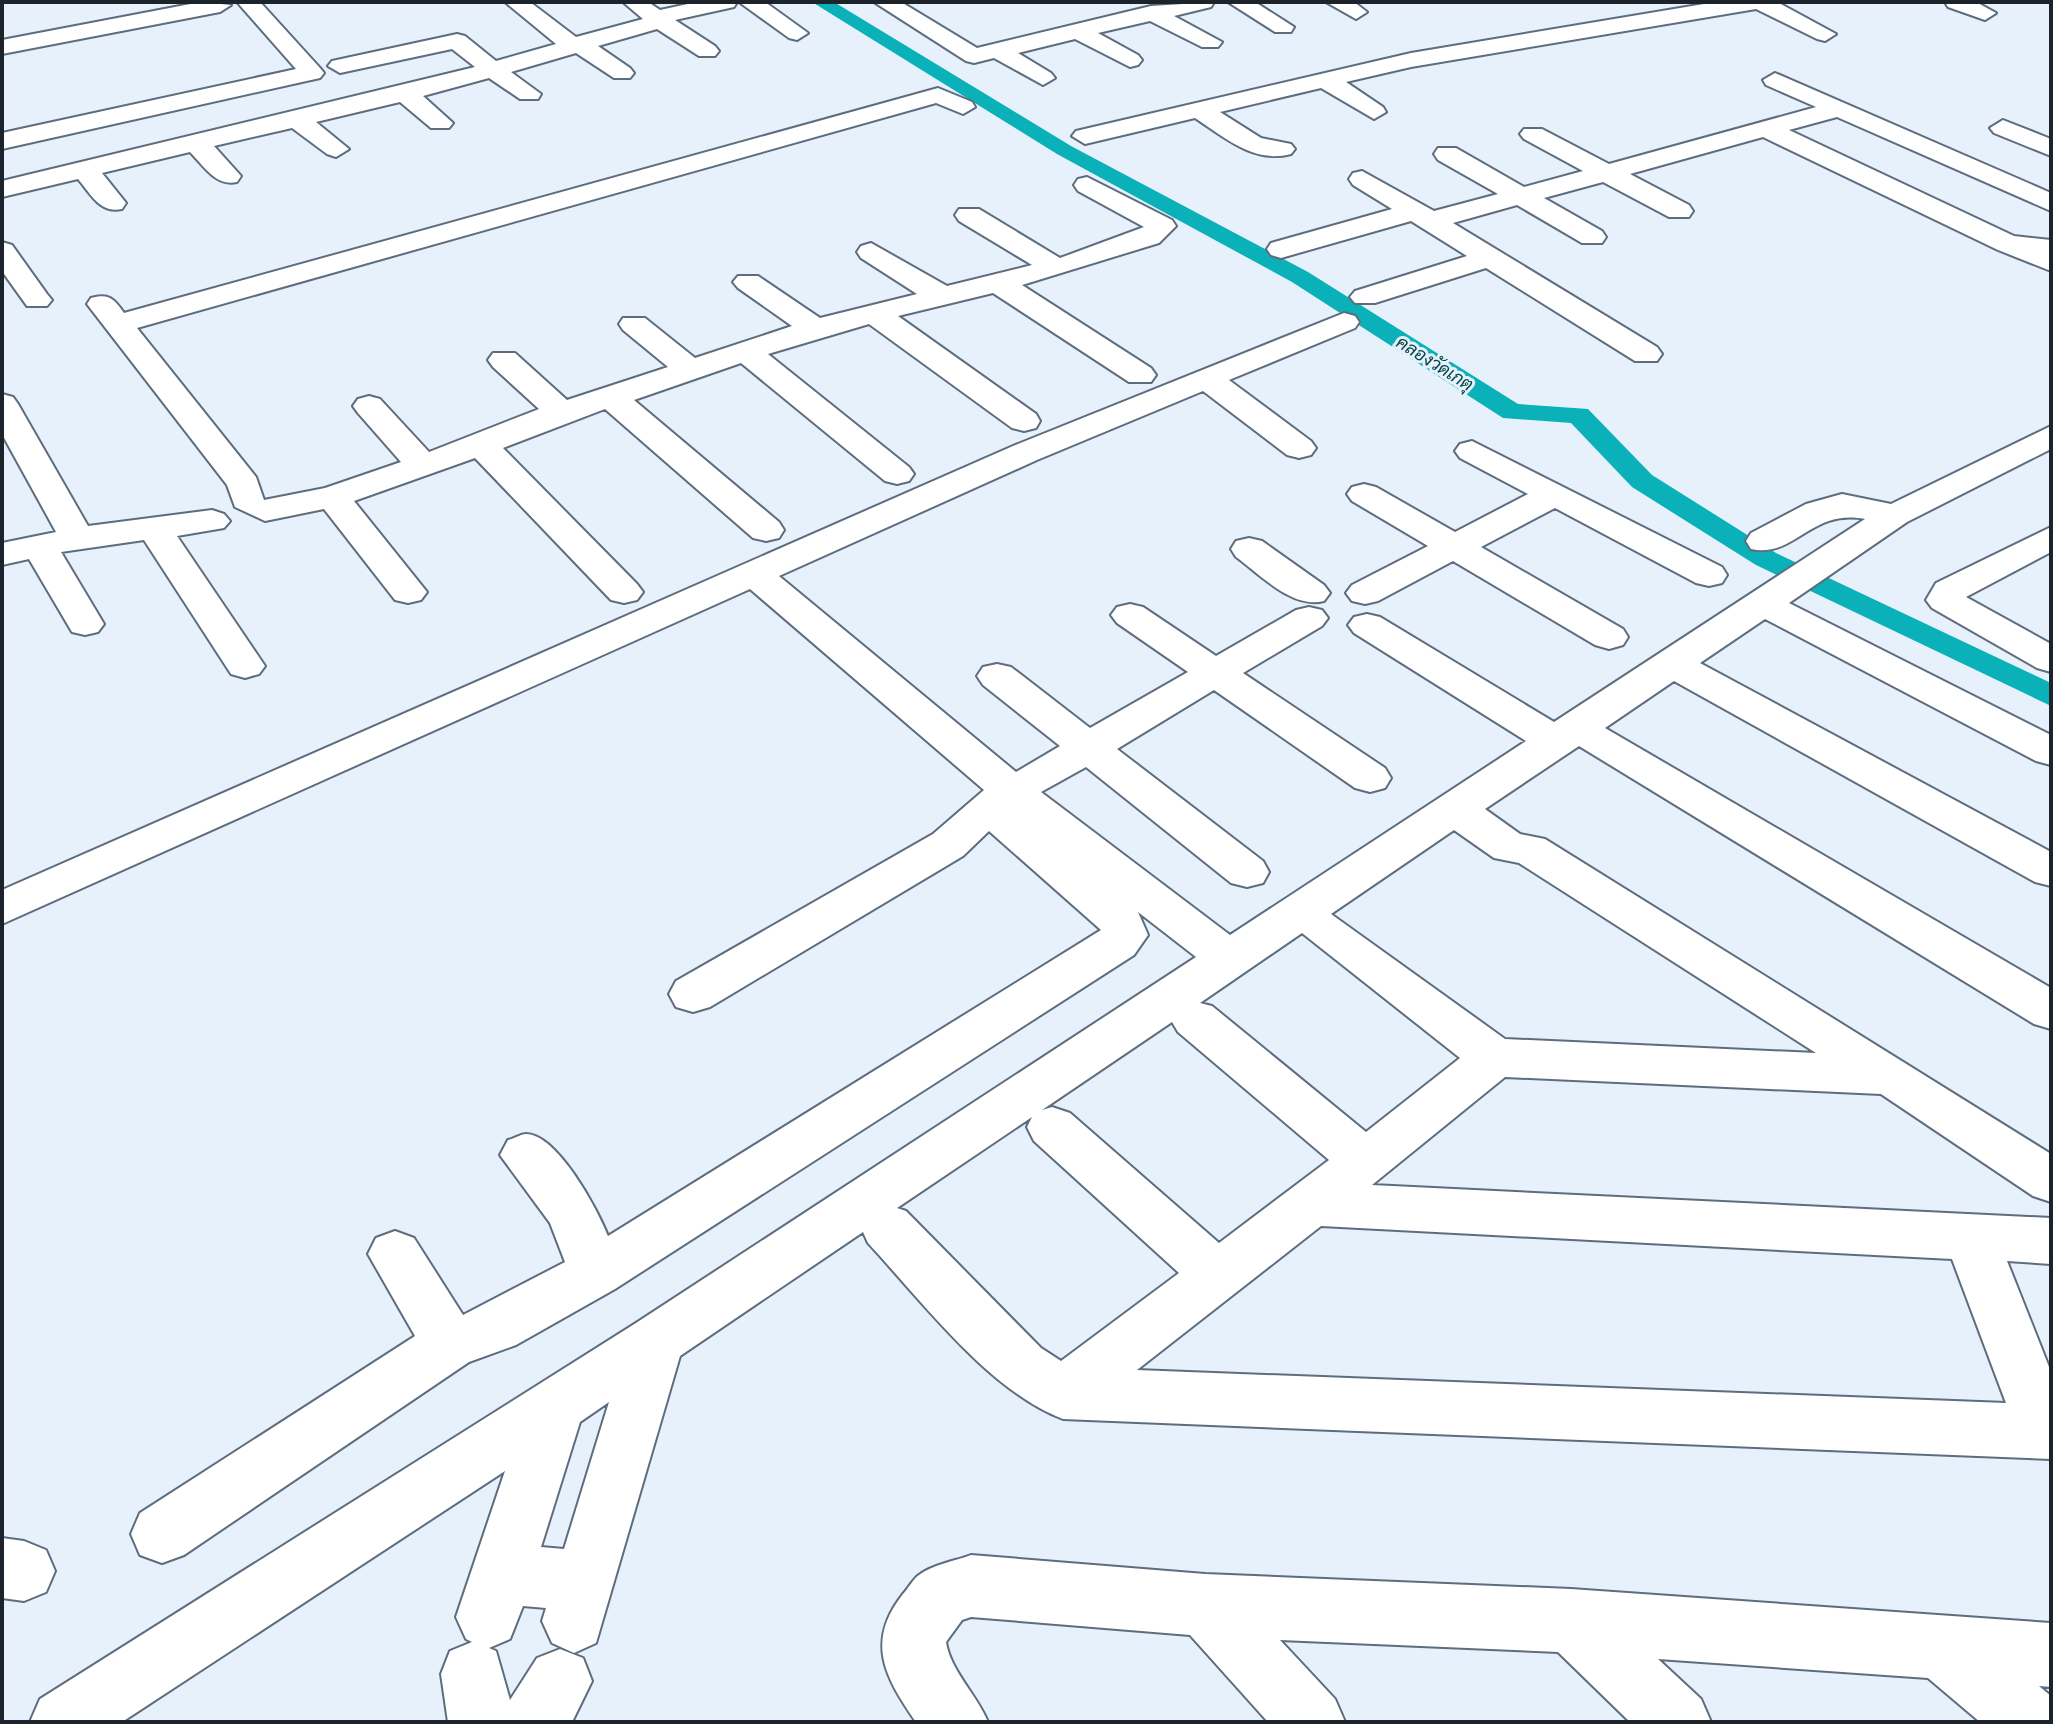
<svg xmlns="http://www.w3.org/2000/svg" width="2053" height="1724" font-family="Raleway,Sarabun,sans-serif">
<rect width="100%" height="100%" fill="#e6f1fc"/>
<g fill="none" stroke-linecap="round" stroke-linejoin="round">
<path fill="#0ab1b9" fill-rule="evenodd" d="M812,2h22l237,144 237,126 210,132 70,5 64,66 124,78 275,130v23l-295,-141 -124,-78 -61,-64 -68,-5 -211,-136 -235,-128z"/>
<g stroke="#5d6d7d" stroke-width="4">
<path id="minor" d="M201,2l30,3 -11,7 -218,42v-14z
M237,2h23l60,66 4,5 -4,5 -318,71v-16l294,-64z
M505,2h25l46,35 67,-18 -20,-17h25l12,8 37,-8h40l-3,5 -59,13 40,26 4,5 -4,5h-16l-42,-27 -59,17 32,22 4,5 -4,5h-16l-38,-25 -65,19 30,22 -3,5h-18l-31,-21 -66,18 30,27 -4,5h-18l-31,-26 -84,20 33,27 -13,8 -9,-3 -35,-26 -78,18 27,30 -4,6c-21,5 -33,-16 -47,-30l-88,21 24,30 -4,6c-22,5 -31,-15 -44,-30l-76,18v-16l473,-114 -23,-18 -112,24 -12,-7 4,-5 125,-27 8,2 31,25 60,-17z
M739,2h26l43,31 -11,7 -8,-2z
M874,2h27l76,46 174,-42 63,-4 -3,5 -37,9 48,26 -4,5h-16l-52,-26 -52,12 40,22 4,5 -4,5 -8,2 -55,-28 -57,14 33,20 4,5 -12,7 -49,-27 -20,5 -8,-2z
M1228,2h27l39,25 -3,5h-16z
M1326,2h28l13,10 -11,7z
M1716,2h61l59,32 -11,7 -8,-2 -61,-30 -345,58 -65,15 37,25 3,5 -12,7 -53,-31 -101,24 41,26 30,6 4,5 -4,5c-37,10 -67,-17 -96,-36l-110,26 -13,-8 4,-5 335,-78z
M1945,2h31l20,11 -11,7 -37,-13z
M1775,73l276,120v18l-214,-94 -48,13 225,106 37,4v31l-53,-21 -235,-113 -133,37 59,31 4,6 -4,6h-20l-66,-35 -59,16 58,33 4,6 -4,6h-20l-65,-38 -64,18 204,124 5,7 -5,7h-22l-149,-93 -111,35h-20l-5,-6 5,-6 112,-35 -56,-35 -130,37 -10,-3 -4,-6 4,-6 121,-34 -39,-24 -4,-6 4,-6 9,-2 72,40 64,-17 -60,-34 -4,-6 4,-6h18l68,39 59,-16 -59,-32 -4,-5 4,-5h18l67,35 207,-57 -50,-22 -3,-5z
M938,88l34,14 3,5 -12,7 -27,-11 -799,225 119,149 8,23 61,-12 76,-26 -43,-49 -5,-7 5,-7 11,-3 11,3 49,53 110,-43 -46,-42 -5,-7 5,-7h22l52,47 101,-33 -45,-37 -4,-6 4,-6h22l50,40 97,-32 -54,-38 -5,-6 5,-6h20l62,42 97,-24 -56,-36 -4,-6 4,-6 10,-3 76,43 85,-21 -73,-44 -4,-6 4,-6h20l81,49 84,-31 -66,-36 -4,-6 4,-6 9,-2 85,43 4,6 -17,17 -137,42 129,83 5,7 -5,7h-22l-136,-89 -95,23 138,98 4,7 -4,7 -12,3 -12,-3 -143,-104 -101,30 141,113 5,7 -5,7 -12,3 -12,-3 -144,-118 -107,37 145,122 5,8 -5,8 -13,3 -13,-3 -148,-129 -102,39 134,136 6,8 -6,8 -13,3 -13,-3 -136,-142 -121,43 73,91 -6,8 -13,3 -13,-3 -71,-91 -59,12 -30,-14 -8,-22 -140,-181 4,-6c18,-5 23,1 33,15z
M2003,120l48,19v17l-57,-23 -4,-5z
M2,242l10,3 35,49 5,6 -5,6h-20l-25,-35z
M1344,313l11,3 4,6 -4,6 -126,52 82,61 5,7 -5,7 -12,3 -12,-3 -84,-64 -166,69 -258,116 237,196 44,-26 -77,-61 -6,-9 6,-9 14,-3 14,3 79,61 98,-56 -71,-49 -6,-8 6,-8 13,-3 13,3 73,49 80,-46 13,-3 13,3 6,8 -6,8 -79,47 142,95 6,10 -6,10 -15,4 -15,-4 -141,-98 -97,59 146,112 6,11 -6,11 -16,4 -16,-4 -145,-116 -45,25 189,143 296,-194 -172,-108 -6,-8 6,-8 13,-3 13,3 174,105 311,-203c-54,-11 -71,40 -114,30l-5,-8 5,-8 55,-29 36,-10 49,10 160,-78v23l-144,73 -118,81 262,132v30l-15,-4 -271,-142 -65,44 351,189v34l-16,-4 -361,-201 -69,47 446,260v41l-17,-5 -455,-278 -94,63 35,25 25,5 506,315v48l-18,-6 -152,-102 -376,-17 -133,108 679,33v46l-44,-3 44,111v87l-988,-40c-74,-28 -141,-118 -195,-176l-5,-11 -183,124 -84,287 -22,10 -22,-10 -10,-22 4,-13 -23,-2 -13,33 -21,9 7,3 14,49 27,-42 23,-9 23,9 9,23 -20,41h-124l-7,-48 9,-23 22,-9 -6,-3 -10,-22 49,-146 -383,251h-92l10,-23 596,-376 560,-366 -58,-45 10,23 -14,20 -519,334 -99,56 -47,17 -285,193 -22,8 -22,-8 -9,-21 9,-21 275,-177 -47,-82 8,-16 19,-7 19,7 49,77 102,-53 -15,-39 -50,-68 8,-15c5,-1 13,-6 18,-6 31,0 72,76 82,102l493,-306 -112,-99 -26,25 -253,151 -17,5 -17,-5 -7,-13 7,-13 257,-147 51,-44 -234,-201 -748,335v-34l1011,-444zM1454,830l40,28 25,5 297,190 -311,-14 -174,-125zM1302,933l158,125 -94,74 -154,-126 -12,-3zM1172,1022l6,10 151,128 -110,83 -149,-130 -18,-6 -10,3zM1032,1117l-5,10 7,14 145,132 -118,88 -20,-13 -135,-137 -9,-3zM1321,1226l631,33 54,144 -869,-33zM609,1402l-45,147 -23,-2 39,-125z
M2,394l11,3 5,7 70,122 124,-16 12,4 6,7 -6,7 -47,8 88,130 -6,8 -14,4 -14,-4 -87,-134 -83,12 43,72 -6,8 -13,3 -13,-3 -43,-73 -27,6v-22l54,-11 -54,-98z
M1472,441l250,126 5,8 -5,8 -13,3 -13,-3 -141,-75 -74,39 142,82 5,8 -5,8 -14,4 -14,-4 -142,-84 -75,40 -13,3 -13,-3 -6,-8 6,-8 76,-39 -76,-45 -5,-7 5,-7 12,-3 12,3 79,45 73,-38 -68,-36 -5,-7 5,-7z
M2051,527v25l-85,45 85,47v28l-14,-4 -105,-60 -6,-8 10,-17z
M1249,538l13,3 62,44 6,8 -6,8c-32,8 -63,-26 -88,-44l-5,-8 5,-8z
M2,1538l22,3 22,9 9,21 -9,21 -22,9 -22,-3z
M971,1555l234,19 366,15 480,34v64l-12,-1 12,10v26h-71l-52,-44 -270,-19 43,40 10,23h-81l-72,-70 -278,-12 55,59 10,23h-77l-78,-87 -219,-18 -9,3 -16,22c4,28 31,53 42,80h-72c-31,-45 -51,-80 -13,-128 5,-5 10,-15 16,-19 13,-10 36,-14 52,-20z"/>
</g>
<use href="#minor" fill="#fff" fill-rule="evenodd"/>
</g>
<g text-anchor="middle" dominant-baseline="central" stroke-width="6" stroke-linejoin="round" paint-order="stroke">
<g font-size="18" font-style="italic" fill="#064649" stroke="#e6f1fc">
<text transform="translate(1435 363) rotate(32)">คลองวัดเกตุ</text>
</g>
</g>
<rect width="2053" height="1724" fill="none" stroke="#1d232a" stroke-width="8"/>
</svg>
